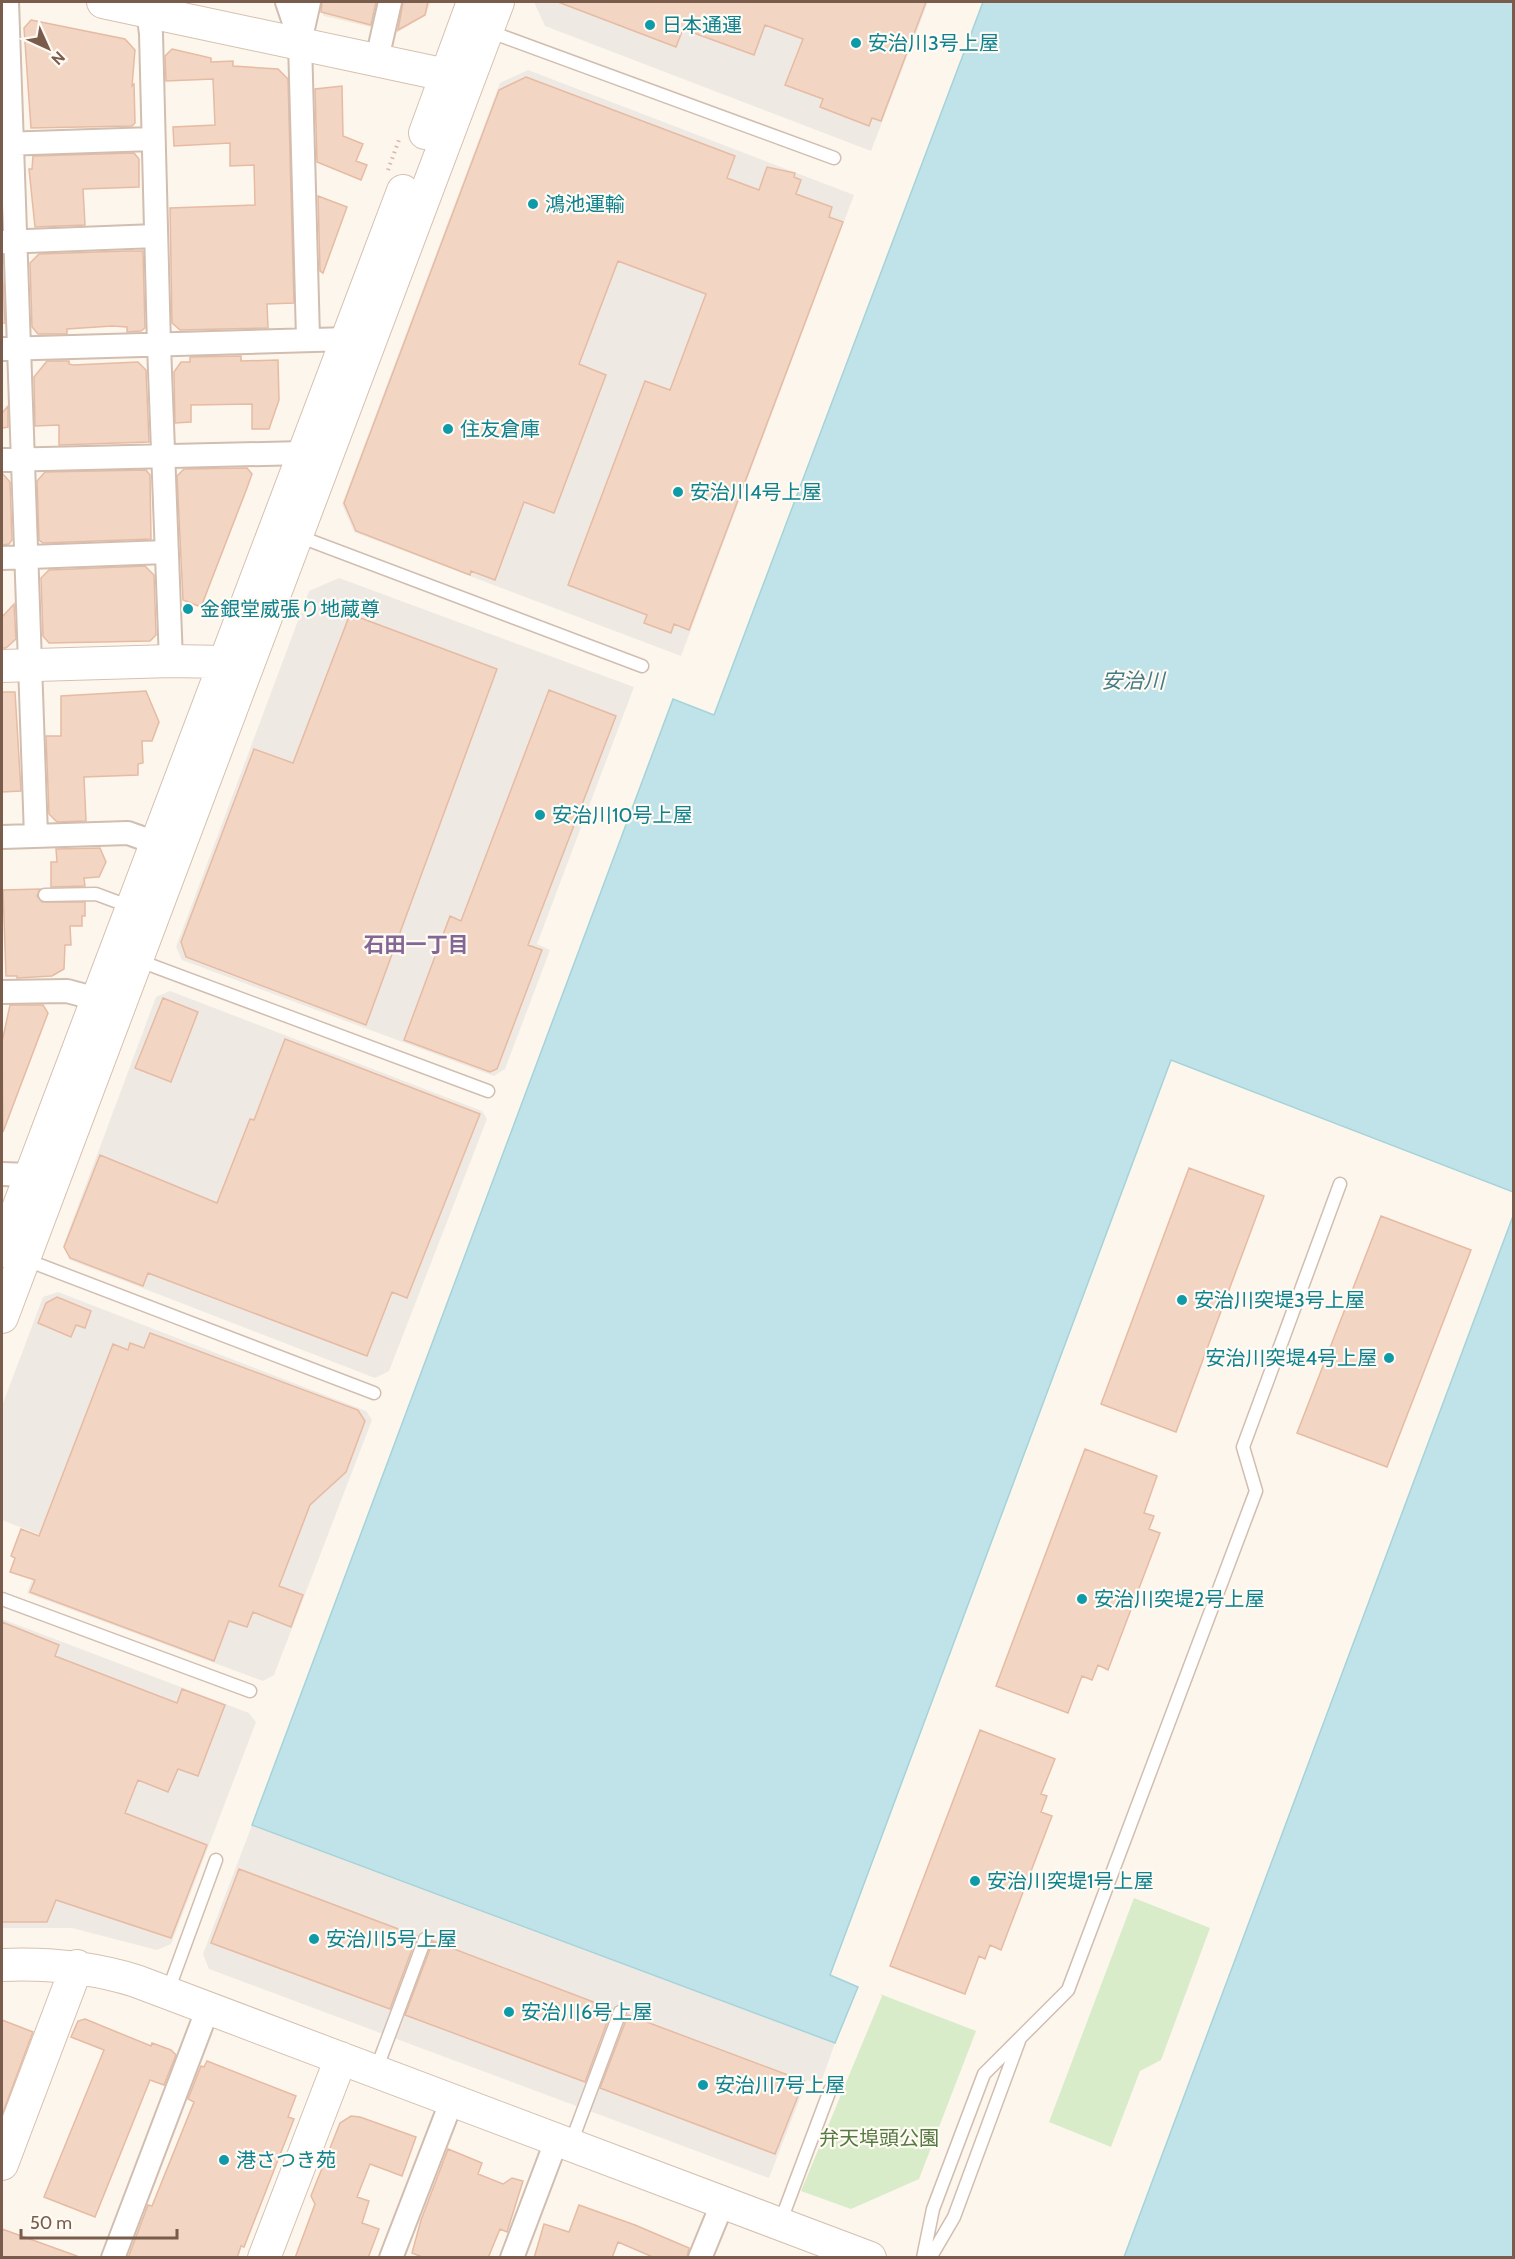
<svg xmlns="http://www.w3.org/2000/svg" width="1515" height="2259" font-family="Cabin,'Noto Sans JP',sans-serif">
<rect width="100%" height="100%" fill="#fdf6ec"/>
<path fill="#f5e8da" d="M319,2h112l-6,14 -29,17 -72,-17 -6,-10z"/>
<path fill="#efe9e4" d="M534,2h394l-57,149 -326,-125z
M528,70l326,125 -173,461 -327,-124 -12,-28 158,-421z
M339,578l295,109 -97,257 13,6 -45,119 -11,7 -312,-116 -6,-13 133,-356z
M170,991l312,120 5,8 -98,252 -14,7 -305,-118 -7,-14 93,-249z
M58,1292l308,119 6,9 -98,255 -11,6 -236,-88 21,-55 -46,-18v-114l41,-109z
M2,1619l247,94 7,9 -85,222 -14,6 -85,-22h-70z
M252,1825l583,218 -15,42 -13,-5 -38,98 -560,-209 -6,-15z"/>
<path fill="#d8ecc9" d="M1134,1898l76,30 -49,132 -21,11 -29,76 -62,-25z
M880,1994l96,37 -57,148 -68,30 -50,-18 81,-195z"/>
<path fill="#bfe3e8" stroke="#a5d3da" stroke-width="1.5" d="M983,2h530v1190l-342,-132 -341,915 28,12 -23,56 -583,-218 421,-1126 41,16z
M1513,1216v1041h-389z"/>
<path fill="#f3d5c3" stroke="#e6bba3" stroke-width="1.5" d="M322,2h54l-5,23 -50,-13z
M403,2h25l-3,13 -27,15z
M558,2h368l-45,119 -9,-3 -3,8 -49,-19 3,-8 -38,-14 18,-46 -38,-14 -11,30 -71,-26 -7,18z
M31,20l94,19 10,11 -3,36 2,-2 1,39 -3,3 -101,2 -7,-100z
M172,49l39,9v4l22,-1v5l45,3 10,10 6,224 -27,1 1,24 -88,2 -8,-7 -2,-115 85,-3 -1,-40 -24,1v-23l-56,3 -1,-19 42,-2 -2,-46 -47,2 -1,-25z
M526,77l209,79 -8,22 32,12 8,-23 28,6 -1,4 7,3 -5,14 36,13 -3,10 14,5 -154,408 -15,-6 -3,9 -27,-10 3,-8 -79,-30 77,-204 25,9 36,-96 -88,-33 -39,103 27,11 -52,138 -30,-11 -29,78 -24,-9 -1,4 -114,-44 -12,-28 155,-413z
M342,86l1,50 20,8 -7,17 11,4 -6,15 -44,-18 -2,-73z
M134,153l5,6v28l-56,2 2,36 -50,2 -6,-58h3l1,-13z
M318,196l29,11 -24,66 -3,-2z
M126,251h17l2,77 -4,3 -14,1v-5l-15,-1 -45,3v5h-29l-6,-7 -2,-64 9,-9z
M2,261l3,62h-3z
M241,356v5l37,-1 1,40 -10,29h-17v-25l-61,1v17l-16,1 -1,-51 7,-10h9v-5z
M47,361h22v3l4,1 65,-3 8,8 3,72 -90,3v-20l-24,1 -1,-49z
M8,406v21l-6,1v-15z
M247,468l5,6 -5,14 -46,119 -18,-7 -6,-124 7,-7z
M146,470l4,5 1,64 -108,4 -4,-3 -2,-59 8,-9z
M2,473l8,9 2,58 -3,4 -7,1z
M145,566l9,9 2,60 -6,6 -101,2 -6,-7 -2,-58 8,-8z
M14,604l2,35 -10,9h-4v-31z
M350,614l147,55 -131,356 -180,-68 -5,-15 73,-193 39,14z
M549,690l67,26 -88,229 14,5 -45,119 -7,3 -86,-32 46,-124 11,5z
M146,691l13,31 -7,19h-10l1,22 -5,1v11l-54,2 2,44 -29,1 -8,-8 -3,-78h15v-40z
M2,692h13l6,99 -19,1z
M100,848l6,14 -7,15 -15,1 1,8 -34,1v-25h6l-1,-13z
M40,889l-3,7 5,6h43v14h-3v10h-12l1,19h-6l-1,24 -12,7 -35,2v-2h-11l-3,-86z
M163,998l35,14 -27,70 -36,-14z
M10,1005h33l5,8 -45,119 -1,-90z
M285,1039l195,75 -73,184 -15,-6 -25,64 -219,-83 -5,13 -73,-28 -6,-11 36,-92 117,48 33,-84 4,1z
M1189,1168l75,28 -88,236 -75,-28z
M1381,1216l90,34 -84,217 -90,-34z
M57,1297l34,14 -6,17 -9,-3 -5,12 -33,-14 8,-20z
M150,1333l208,77 7,11 -19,51 -36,33 -31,81 24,9 -12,32 -38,-15 -6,15 -18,-6 -15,40 -184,-69 5,-12 -25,-8 5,-14 -4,-2 10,-27 18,7 74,-192 15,6 2,-7 14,5z
M1085,1449l72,27 -13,37 10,3 -5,13 11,4 -52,137 -10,-5 -6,15 -10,-4 -14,37 -72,-27z
M2,1622l57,23 -4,11 122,47 5,-14 43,16 -27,71 -20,-7 -10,23 -30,-12 -13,33 82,32 -36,93 -115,-38 -9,22h-45z
M980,1730l75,29 -14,35 6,2 -6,16 11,4 -51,134 -11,-5 -5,14 -6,-3 -14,38 -75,-28z
M239,1869l178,67 -27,73 -179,-66z
M433,1941l179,68 -27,73 -180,-67z
M628,2015l176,66 -29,73 -175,-66z
M85,2019l66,27 1,-3 19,7 5,5 -12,30 -14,-5 -55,137 -51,-20 60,-147 -33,-13 7,-16z
M2,2020l31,12 -31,83z
M207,2061l89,35 -8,21 6,2 -50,128 -3,-1 -4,12h-109l20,-53 4,1 42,-104 -6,-3 13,-33 3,1z
M351,2116l9,1 56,20 -14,39 -32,-12 -13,33 12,4 -7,22 17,6 -11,29h-73l20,-54 -4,-8 29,-73z
M448,2149l34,14 -4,11 25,10 9,-6 11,3 -16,51 -7,-3 -12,29h-63l-13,-5 9,-33z
M579,2205l56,20 54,23 -2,10h-32l-37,-16 -6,16h-78l10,-34 25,8z
M2,2229l75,27v2h-75z"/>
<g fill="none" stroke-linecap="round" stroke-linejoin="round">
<g stroke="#d1beb0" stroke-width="15">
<path id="lane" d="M488,31l346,127
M298,536l344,130
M45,895l51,-1 35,13
M137,960l351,131
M24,1259l350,134
M2,1599l248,92
M168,1991l48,-131
M376,2070l49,-131
M571,2143l49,-131
M780,2223l50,-133
M923,2258l10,-49 51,-135 84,-84 188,-499 -13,-44 97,-263
M930,2258l24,-41 65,-176"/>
</g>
<g stroke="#d1beb0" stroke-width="26">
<path id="street" d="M7,2l29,834
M147,2l4,32 8,311 12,316
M287,2l13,38
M377,59l13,-57
M2,144l151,-5
M2,242l154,-6
M308,338l-8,-296 9,-40
M2,349l346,-10
M2,460l302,-7
M2,558l164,-6
M2,837l126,-4 28,10
M2,992l65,-1 30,8
M2,1174l28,1
M113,2258l95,-250
M391,2258l61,-158
M512,2258l45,-119
M700,2258l23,-56"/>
</g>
<g stroke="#d6c0b0" stroke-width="34">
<path id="secondary" d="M103,2l343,73
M425,133l48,-131
M2,666l169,-5 54,1 17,7
M2,1251l401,-1060
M2,1317l496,-1315
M2,1965c47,-2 89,2 134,16l734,277
M2,2164l75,-198
M264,2258l77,-200"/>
</g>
<path stroke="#d9b8a5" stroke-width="4" stroke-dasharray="1.5 4.5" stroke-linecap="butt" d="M388,170l12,-33"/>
<use href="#lane" stroke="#fff" stroke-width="12"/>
<use href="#street" stroke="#fff" stroke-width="22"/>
<use href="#secondary" stroke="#fff" stroke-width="32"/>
</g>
<g fill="#0f9aa8" stroke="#fffaf3" stroke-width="2">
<circle cx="650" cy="25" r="6"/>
<circle cx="856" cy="43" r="6"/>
<circle cx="533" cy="204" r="6"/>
<circle cx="448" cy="429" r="6"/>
<circle cx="678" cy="492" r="6"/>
<circle cx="188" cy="609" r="6"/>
<circle cx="540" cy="815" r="6"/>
<circle cx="1182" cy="1300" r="6"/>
<circle cx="1389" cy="1358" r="6"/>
<circle cx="1082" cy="1599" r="6"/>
<circle cx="975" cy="1881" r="6"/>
<circle cx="314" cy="1939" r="6"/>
<circle cx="509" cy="2012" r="6"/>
<circle cx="703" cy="2085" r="6"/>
<circle cx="224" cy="2160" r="6"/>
</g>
<g text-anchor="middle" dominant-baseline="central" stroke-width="4.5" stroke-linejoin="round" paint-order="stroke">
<g font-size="20" fill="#0d838f" stroke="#fffaf3" text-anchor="start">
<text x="662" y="25">日本通運</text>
<text x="868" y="43">安治川3号上屋</text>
<text x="545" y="204">鴻池運輸</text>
<text x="460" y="429">住友倉庫</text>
<text x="690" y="492">安治川4号上屋</text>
<text x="200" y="609">金銀堂威張り地蔵尊</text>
<text x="552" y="815">安治川10号上屋</text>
<text x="1194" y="1300">安治川突堤3号上屋</text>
<text x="1377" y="1358" text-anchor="end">安治川突堤4号上屋</text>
<text x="1094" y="1599">安治川突堤2号上屋</text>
<text x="987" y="1881">安治川突堤1号上屋</text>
<text x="326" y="1939">安治川5号上屋</text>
<text x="521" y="2012">安治川6号上屋</text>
<text x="715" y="2085">安治川7号上屋</text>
<text x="236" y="2160">港さつき苑</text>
</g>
<g font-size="20" fill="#537a41" stroke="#fffaf3">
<text x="879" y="2138">弁天埠頭公園</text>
</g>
<g font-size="21" font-style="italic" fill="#437c86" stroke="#fffaf3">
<text x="1133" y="680">安治川</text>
</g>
<g font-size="21" font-weight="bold" fill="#846695" stroke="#fffaf3">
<text x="416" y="944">石田一丁目</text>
</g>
</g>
<rect width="1515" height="2259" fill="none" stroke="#7a5c4d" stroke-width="6"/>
<g transform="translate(48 48) rotate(135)" stroke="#fffaf3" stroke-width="4.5" paint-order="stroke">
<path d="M0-4.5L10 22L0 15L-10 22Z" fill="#7a5c4d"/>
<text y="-9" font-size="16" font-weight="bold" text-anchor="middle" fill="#7a5c4d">N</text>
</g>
<path d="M21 2229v9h156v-9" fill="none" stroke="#7a5c4d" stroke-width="3"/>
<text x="30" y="2229" font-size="18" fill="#7a5c4d" stroke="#fffaf3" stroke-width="4.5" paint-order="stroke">50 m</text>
</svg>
